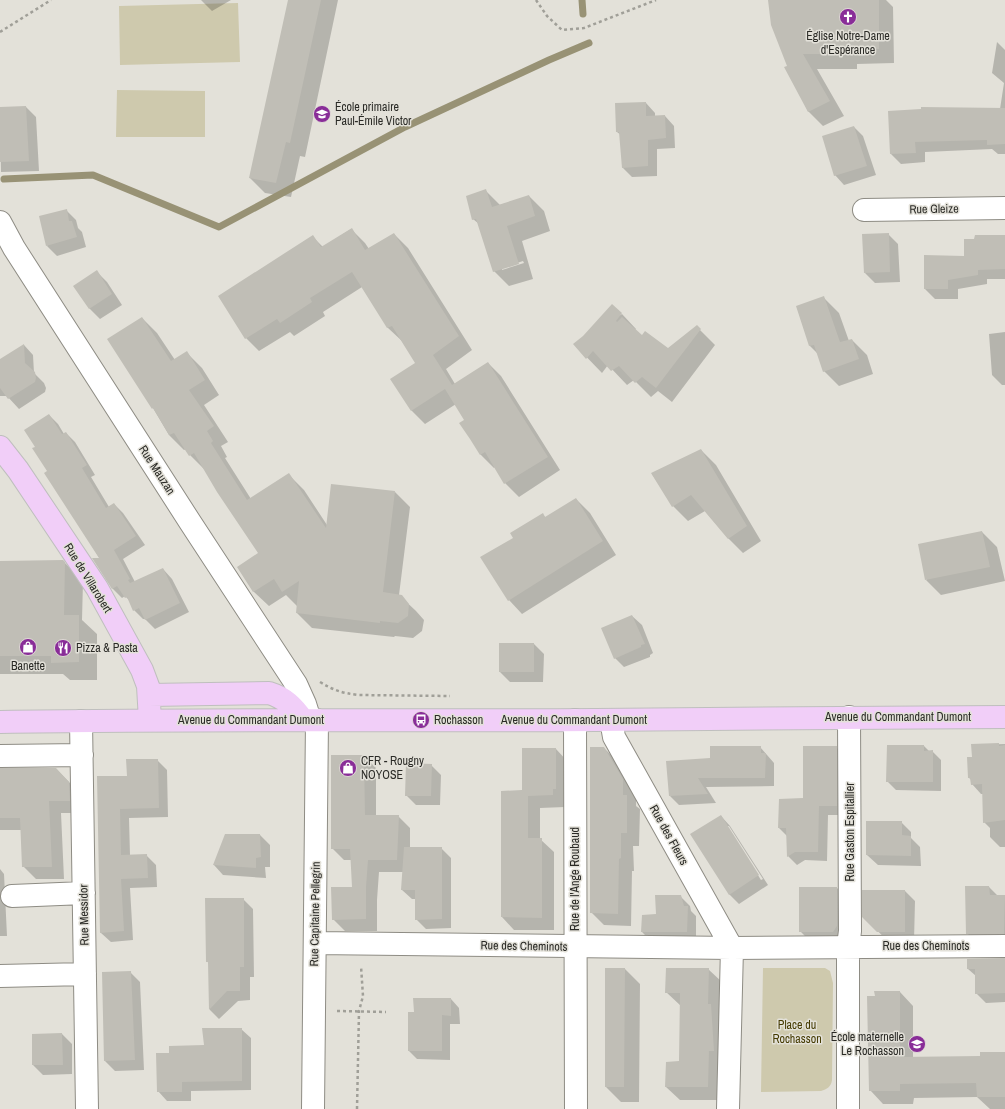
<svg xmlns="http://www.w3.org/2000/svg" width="1005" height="1109" font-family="'Archivo Narrow',sans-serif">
<rect width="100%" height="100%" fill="#e3e1d9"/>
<path fill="#cec9ad" d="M238,3l2,59 -120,3 -1,-59z
M117,90l88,1v46h-89z
M763,968h62l5,3 3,12 -1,97c-1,7 -5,9 -11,11l-60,1z"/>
<path fill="#0003" fill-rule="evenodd" d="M201,0h30l-19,11z
M289,0h49l-33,157 -5,-1 -9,41 -26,-4 -15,-15z
M769,0h117l7,7 1,56 -37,1v5h-40l27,47 -21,10 -15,-15 -20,-45z
M997,42l8,8v104h-7l-6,-5 -67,3v10l-24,2 -10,-10 -2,-42 111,-3 4,-26 -12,-10z
M646,103l9,10v3h10l9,10 1,22 -18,1v27l-25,1 -9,-9 -2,-33 -4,-3z
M26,107l10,10 3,54 -38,1 -1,-64z
M854,127l9,9 13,39 -32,10 -9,-10z
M486,191l14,14 29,-9 15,15 6,20 -28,10 11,38 -24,7 -15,-15 -15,-47 -6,-5zM523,261l1,2 -22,7v-2z
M66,210l10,10 2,8 4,4 4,15 -29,9 -10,-10z
M351,229l14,14 4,6 25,-15 14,14 64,102 -26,19 9,15 33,-21 13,13 59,94 -41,27 -14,-14 -10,-16 -1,1 -13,-13 -20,-32 4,-3 -9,-16 -31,20 -13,-13 -20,-32 25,-16 -15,-22 -14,-13 -26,-41 -39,25 2,4 -31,20 -4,-4 -31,19 -13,-13 67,-101 10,10z
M888,234l10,10 2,38 -25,1 -10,-10z
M1005,236v43h-18v5l-29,5v10h-23l-10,-10 40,-32 10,-17z
M97,272l10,10 15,23 -22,14 -10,-10 -16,-23z
M824,298l15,15 10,28 3,-1 15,15 6,19 -34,12 -15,-15 -6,-17 -8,-8 -13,-39z
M622,314l14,15 -1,1 7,7 26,12 29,-22 18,18 -43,57 -14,-11 -7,6 -17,-17 -7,5 -19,-20 -6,8 -28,-29z
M142,318l15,15 18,27 12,-7 15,15 17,27 -15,10 24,37 -7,4 6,11 -2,1 26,41 38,-24 15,15 23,35 68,-33 15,15 -11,88 17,16 8,9 -2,11 -9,7 -18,-2 -1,1 -82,-9 -15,-15v-7l-11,-11 -17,11 -15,-14 -15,-24 20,-15 -54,-83 -15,-15 -4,-6 -2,1 -15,-15 -16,-27z
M1005,332v53h-3l-10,-10 -3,-41z
M24,345l9,10 1,18 10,10 2,5 -1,4 -26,17 -12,-13h-7v-36z
M49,415l9,9 6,10 2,-1 9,9 20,33 -4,2 18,30 5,-3 9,9 22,32 -22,14 12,23 28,-13 9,10 17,33 -34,17 -10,-10h-2l-9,-9 -4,-9 -5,-5 -3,2 -9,-9 -19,-30h6l-52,-87 -12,-25z
M701,450l15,15 45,76 -18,12 -15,-15 -23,-27 -17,10 -15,-15 -21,-32z
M576,499l14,14 26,42 -94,59 -13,-14 5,-62 28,-24 4,4z
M982,532l15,15 8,34 -64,14 -15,-15z
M0,561h63l20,20 -1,39 15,14v46h-27l-7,-6h-63z
M632,616l10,9 11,28 -3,2v2l-26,10 -9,-9z
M534,644l10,10 -1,28h-33l-10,-10z
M1005,744v103h-5l-10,-10v-9l-6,-6v-28h-3l-9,-10v-4l-3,-2 4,-20 -1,-13z
M924,746l5,5h3l9,9v31l-45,-1 -9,-9z
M760,747l14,16v23l-68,1 10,16 -37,2 -9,-9 41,-37z
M836,747l9,9 1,59h-18l-1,46 -22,-1 -8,5 -9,-9 -1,-20 -8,-8 25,-29z
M604,748l13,13 19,32v13l4,3 -1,37h-6l1,25h-2l-1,55 -27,-1 -13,-13z
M556,749l12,13 -3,45 -25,1v31l14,13v78h-40l-12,-13 21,-126z
M364,756l12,12v48h22l12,12v20h31l10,10v70l-25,1 -10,-10v-20h-4l-10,-9 2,-18h-25l-2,28v31h-32l-12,-12 20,-31 -1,-28h-8l-12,-12z
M157,760l10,10 1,47 -39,1 1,37h16l10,10 1,22 -27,1 3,52 -22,2 -10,-9 -3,-156h30z
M431,765l10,10 -1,30h-24l-10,-10z
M0,769h56l26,26v18h-21l3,66h-28l-13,-13 -1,-36h-22z
M721,816l9,10 38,59 -29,19 -10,-10zM727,826h2l34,53 -2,1z
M901,822l10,10v6l9,9 1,19 -43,-1 -11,-10z
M260,835l10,10v22h-5l1,11 -43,-3 -9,-10z
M0,869l4,5 3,62h-7z
M989,887l9,9h7v47h-28l-10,-10z
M837,888l10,10v38l-37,5 -10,-10z
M905,891l10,10 -1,40h-26l-25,-24z
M680,896l10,10 1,5 5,5v25h-45l-9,-9 15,-17z
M243,899l10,10 1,68h-4v23l-12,1 -19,18 -9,-9 -1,-46 -2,-3z
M1005,959v43l-19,1 -10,-10v-17l-8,-7z
M625,969l15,15 -1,118h-18l-15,-15z
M708,969l14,13 -1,118h-41l-14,-13 14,-25 1,-56 -15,-14z
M130,972l10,10 4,88 -29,1 -10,-10z
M900,992l13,14v52l68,-1 24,-3v55h-15l-13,-12 -63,1 -1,6h-30l-13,-14z
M451,999l8,9 1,16h-10v36l-33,-1 -8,-8 6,-38z
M241,1029l10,9v52l-60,1v10h-24l-9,-10 12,-37 35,-8z
M62,1034l10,10v30l-29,1 -10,-10z"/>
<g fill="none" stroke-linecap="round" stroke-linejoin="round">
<path stroke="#989275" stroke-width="7" d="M582,0l1,14
M4,179l89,-4 126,52 186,-100 144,-67 40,-17"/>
</g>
<path fill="#c0beb6" d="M288,0h33l-31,143 -4,-1 -10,41 -27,-5z
M768,0h111v49h-37v5h-39l27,47 -22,11 -24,-45 3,-1 -16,-41z
M646,102v14l19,-1 1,23 -18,2v26l-26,2 -3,-36h-3l-1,-29z
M26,106l3,55 -29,1v-55z
M921,107l84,1v36l-18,1v-5l-72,2 1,11 -26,1 -2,-43 33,-2z
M854,126l13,40 -33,10 -12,-40z
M486,189l6,18 37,-12 6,21 -28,10 12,38 -26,8 -17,-53 -4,1 -6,-24z
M67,209l2,12h3l5,16 -31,9 -7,-30z
M352,228l13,22 29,-17 65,103 -26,19 19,30 36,-23 60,95 -44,27 -19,-32 -5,3 -10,-16 -11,-16 5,-3 -19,-31 -34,22 -21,-32 25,-16 -23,-37 -5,2 -35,-56 -42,26 2,4 -32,21 -3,-4 -32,20 -27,-43 95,-61 8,12z
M889,233l1,39 -26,1 -2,-39z
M975,235h30v34l-27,1v5l-30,5v9h-24v-34l40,1v-17h10z
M97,270l15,24 -23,15 -16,-23z
M824,296l16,46 12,-3 7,20 -36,13 -9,-27 -5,1 -13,-40z
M612,304l10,9 -6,8 1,1 5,-5 20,18 3,-4 23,17 29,-23 4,4 -45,59 -14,-11 -7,6 -16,-17 -8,5 -18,-20 -7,8 -13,-15 10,-8z
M142,317l29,44 16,-10 18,29 -16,10 25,36 -7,5 6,10 -2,2 36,57 42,-27 37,55 5,-44 64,7 -12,101 19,3 7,9 -1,12 -10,7 -18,-2v2l-84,-10 3,-32 -17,11 -8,-13 -21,13 -16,-25 21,-14 -41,-61 -23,-39 -5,3 -15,-23 -5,2 -16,-27 -1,1 -45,-70z
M24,344l1,19 10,9 1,6 -1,4 -27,17 -8,-11v-29z
M49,414l13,20 4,-2 21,33 -5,3 24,40 8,-5 22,33 -22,14 16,29 -2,1 2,3 33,-15 17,35 -35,17 -6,-12 -6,3 -6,-14 -2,1 -8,-12 -5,3 -20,-31h7l-55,-85 3,-2 -15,-23 3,-1 -11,-17z
M701,449l46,77 -19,13 -37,-44 -19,12 -21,-34z
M576,498l27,43 -95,60 -28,-44 33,-19 -3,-5 33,-20 2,4z
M982,531l8,36 -65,13 -7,-36z
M63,560l2,2 -1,53h15v47l-28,1v-7h-51v-95z
M632,615l13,29 -4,1v2l-27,12 -13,-31z
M499,643h35v29h-35z
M999,743v3l6,-1v75l-22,3 -1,-39 -11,1 -1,-7h-2l-1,-21h5l-1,-13z
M887,745h37v6l9,-1v32h-47z
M710,746h51v7h5l-1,25h-67l10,16 -39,2 -3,-35 44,-3z
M803,746h34v60h-18l-1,46h-23l-8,5 -1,-29h-8l1,-29 24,-1z
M590,747h14l19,32v16h4v38h-6v25l-2,1 -1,55 -28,-1z
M522,748h34v41h-3v6l-25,1v42h14v80l-41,-1v-126l21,-1z
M331,755h33l1,60h34l-2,45h-29l-2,27v32l-34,1 -1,-33h21l-2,-38h-19z
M126,759h32l1,49 -39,1 1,46 26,-1 1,24 -27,1 3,52 -24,2 -3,-157h30z
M406,763l26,1 -1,32h-26z
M0,768h56l13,14 1,19h-21l3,66h-30l-2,-49h-20z
M721,815l38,60 -30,20 -39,-61z
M866,821h36v14l9,1v20l-45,-1z
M225,834h35l1,23 -5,1v10l-43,-3z
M404,847h38v72l-27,1v-30h-14z
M965,886h24l1,9h15l-1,39h-38z
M799,887h38v39l-4,6h-34z
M862,890h43v42h-28l-15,-15z
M655,895h26l3,11h4l-1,26h-46l1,-17 14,-1z
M205,898h39v69h-4v24h-13l-18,19 -1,-48h-2z
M1005,958v35l-30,1v-25h-8v-10z
M605,968h20l-1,119h-19z
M666,968h43l-1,36h3l3,47h-5l-1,36h-43l1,-25 13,-1 1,-68h-15z
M131,971l4,89 -31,1 -2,-89z
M874,991h26v66l80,-1v-4h25v45h-28l-1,-14 -76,1v7h-31l-2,-95h8z
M413,998h38v18l-9,-1v36h-34v-39h6z
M202,1028h40v53l-60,1v10h-25l-1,-39h13v-7l35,-1z
M62,1033l1,32h-31v-31z"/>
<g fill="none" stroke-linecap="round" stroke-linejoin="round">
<g stroke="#8e8c84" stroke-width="24">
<path id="minor" d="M864,210l141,-2
M0,222l14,26 176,274 106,162 9,20 5,16
M575,720l1,389
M611,720l3,17 118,211
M81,721l6,388
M0,756l82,-1
M12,896l72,-3
M315,943l417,5 273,-2
M0,976l85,-2
M313,1109l4,-389
M728,1109l4,-161
M848,1109v-163l2,-15 -1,-214"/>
</g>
<g stroke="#bfbfbe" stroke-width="24">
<path id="major" d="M0,447l18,23 79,118 45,82 6,16 2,34
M149,695l120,-2c16,5 24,13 34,27
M0,722c199,-3 397,-1 596,-2 136,-1 273,-3 409,-3"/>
</g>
<path stroke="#a09f98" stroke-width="2.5" stroke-dasharray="3 3" stroke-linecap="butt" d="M536,0l11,16 15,14 22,-2 72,-28
M0,32l51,-32
M320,682c13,8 22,11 38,13l92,1
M337,1011l49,1
M357,1109l2,-98 4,-15 -2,-30"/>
<use href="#minor" stroke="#fff" stroke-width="22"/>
<use href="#major" stroke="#f1cef8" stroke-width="22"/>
</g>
<defs>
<g id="church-disc" transform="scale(0.9)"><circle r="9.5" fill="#892d98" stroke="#e3e1d9"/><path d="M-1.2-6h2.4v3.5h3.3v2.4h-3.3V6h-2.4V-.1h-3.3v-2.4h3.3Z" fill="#fff"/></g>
<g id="school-disc" transform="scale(0.9)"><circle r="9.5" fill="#892d98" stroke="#e3e1d9"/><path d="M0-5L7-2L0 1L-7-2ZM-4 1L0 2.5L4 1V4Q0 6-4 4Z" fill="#fff"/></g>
<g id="shop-disc" transform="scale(0.9)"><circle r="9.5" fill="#892d98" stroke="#e3e1d9"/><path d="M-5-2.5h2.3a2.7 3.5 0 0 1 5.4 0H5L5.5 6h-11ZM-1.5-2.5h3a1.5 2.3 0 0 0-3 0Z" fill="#fff"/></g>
<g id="restaurant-disc" transform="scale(0.9)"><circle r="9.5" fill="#892d98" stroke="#e3e1d9"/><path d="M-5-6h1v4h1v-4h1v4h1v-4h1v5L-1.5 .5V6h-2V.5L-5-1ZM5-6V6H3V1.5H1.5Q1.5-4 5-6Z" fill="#fff"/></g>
<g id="bus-disc" transform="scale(0.9)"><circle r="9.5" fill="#892d98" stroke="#e3e1d9"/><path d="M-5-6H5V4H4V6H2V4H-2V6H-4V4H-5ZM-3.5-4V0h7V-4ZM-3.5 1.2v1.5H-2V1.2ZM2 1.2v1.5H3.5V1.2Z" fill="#fff"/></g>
</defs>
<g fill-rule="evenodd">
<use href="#church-disc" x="848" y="17"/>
<use href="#school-disc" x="322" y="114"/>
<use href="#shop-disc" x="28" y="647"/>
<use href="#restaurant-disc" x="63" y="648"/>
<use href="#bus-disc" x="421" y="720"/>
<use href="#shop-disc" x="348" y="768"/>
<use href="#school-disc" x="917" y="1044"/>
</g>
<g text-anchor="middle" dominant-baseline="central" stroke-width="3" stroke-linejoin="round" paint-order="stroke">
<g font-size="12" fill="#2a2a26" stroke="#e3e1d9" text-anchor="start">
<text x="848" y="36" text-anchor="middle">Église Notre-Dame<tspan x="848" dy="14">d'Espérance</tspan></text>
<text x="335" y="107">École primaire<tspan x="335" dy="14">Paul-Émile Victor</tspan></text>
<text x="76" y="648">Pizza &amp; Pasta</text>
<text x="28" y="666" text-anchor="middle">Banette</text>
<text x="434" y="720">Rochasson</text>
<text x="361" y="761">CFR - Rougny<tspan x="361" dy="14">NOYOSE</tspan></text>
<text x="904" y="1037" text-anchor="end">École maternelle<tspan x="904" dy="14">Le Rochasson</tspan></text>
</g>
<g font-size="12" fill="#2a2a26" stroke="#e3e1d9">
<text transform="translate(934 209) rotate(-1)">Rue Gleize</text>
<text transform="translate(157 470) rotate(57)">Rue Mauzan</text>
<text transform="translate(88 578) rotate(58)">Rue de Villarobert</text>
<text x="898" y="717">Avenue du Commandant Dumont</text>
<text x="251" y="720">Avenue du Commandant Dumont</text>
<text x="574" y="720">Avenue du Commandant Dumont</text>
<text transform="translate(850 832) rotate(-90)">Rue Gaston Espitallier</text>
<text transform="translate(669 835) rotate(61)">Rue des Fleurs</text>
<text transform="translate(575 879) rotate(-90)">Rue de l'Ange Roubaud</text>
<text transform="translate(315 914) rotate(-89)">Rue Capitaine Pellegrin</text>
<text transform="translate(84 915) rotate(-91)">Rue Messidor</text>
<text transform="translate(524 946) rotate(1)">Rue des Cheminots</text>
<text x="926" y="946">Rue des Cheminots</text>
</g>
<g font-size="12" fill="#453b02" stroke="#e3e1d9">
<text x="797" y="1025">Place du<tspan x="797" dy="14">Rochasson</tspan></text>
</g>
</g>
</svg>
